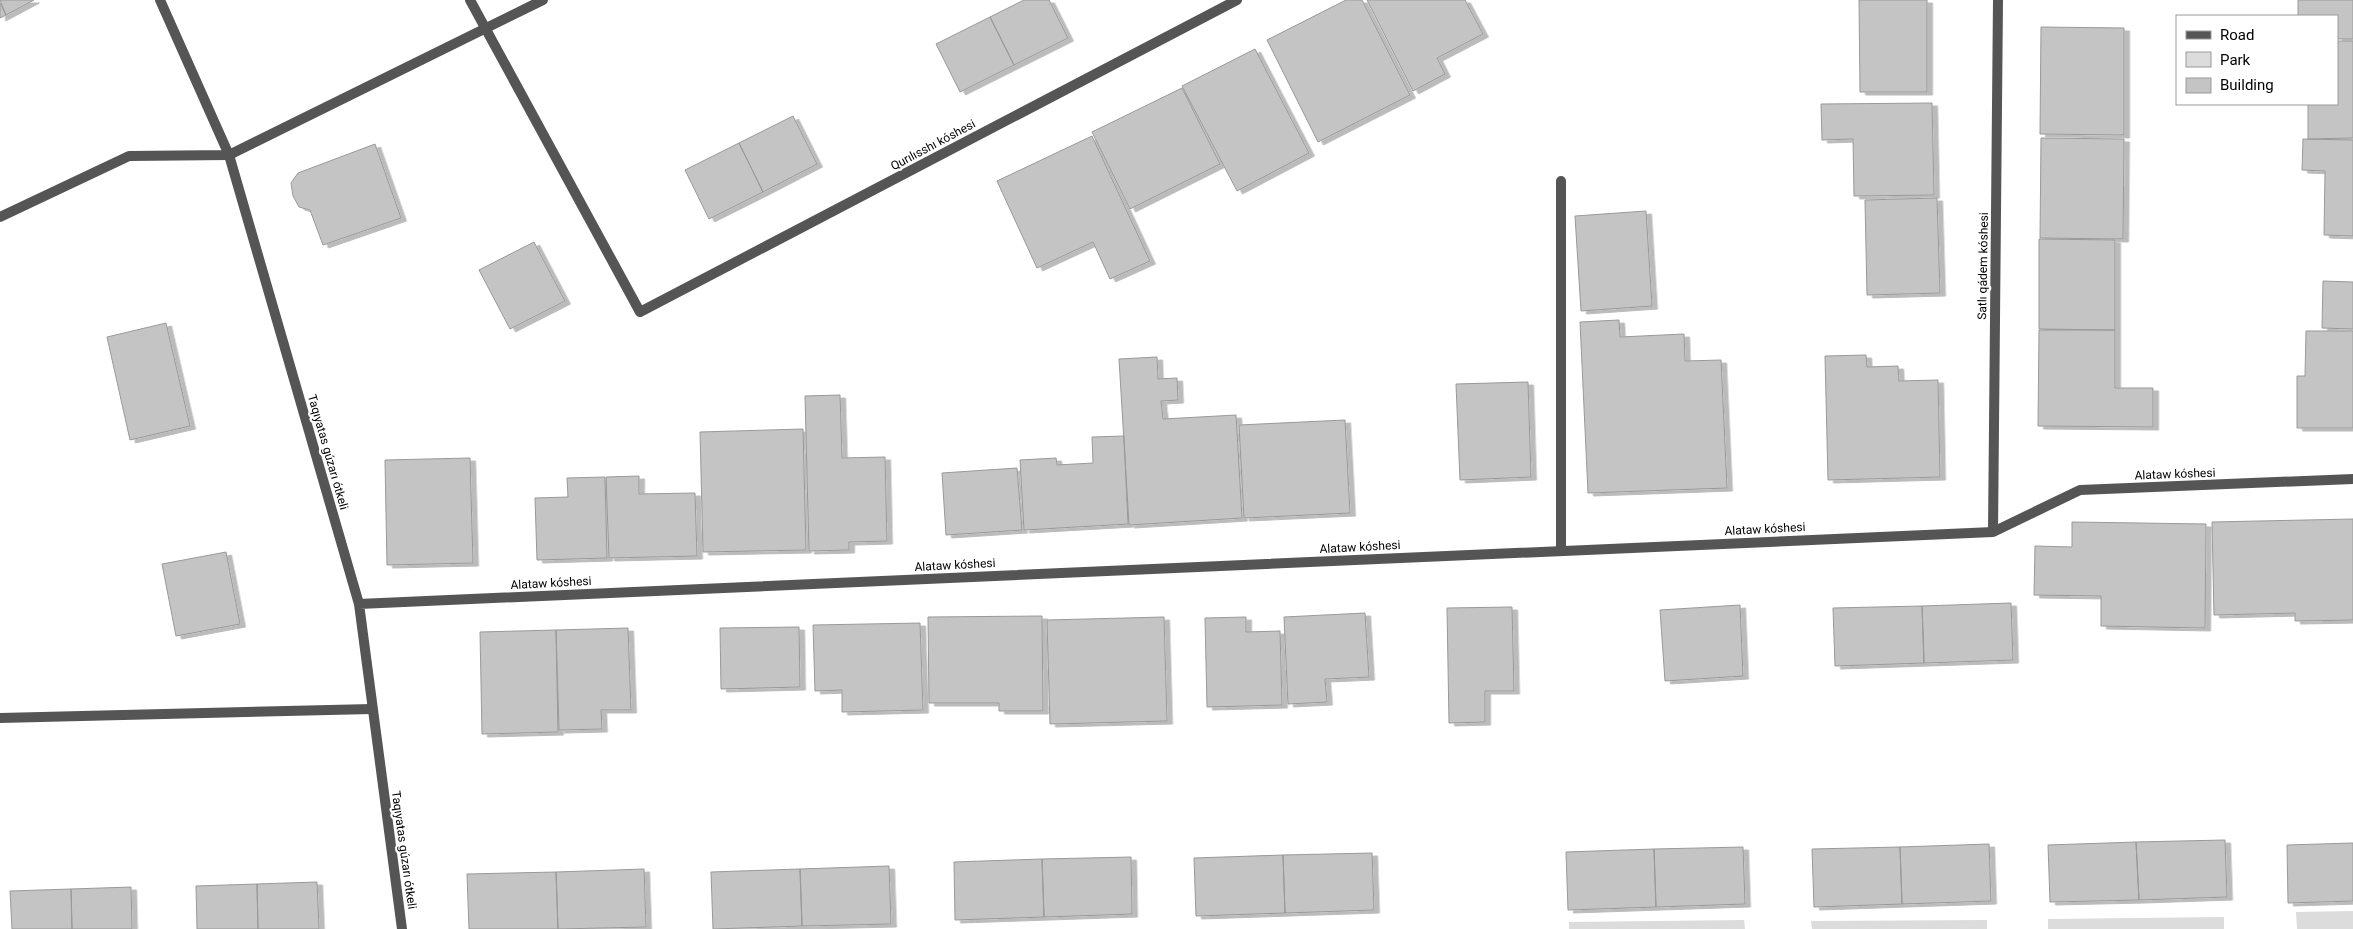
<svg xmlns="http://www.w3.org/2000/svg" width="2353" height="929" font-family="Roboto,sans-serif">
<defs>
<filter id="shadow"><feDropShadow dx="5.5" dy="3" stdDeviation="0" flood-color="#0004"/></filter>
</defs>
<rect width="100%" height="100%" fill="#fff"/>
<path fill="#dcdcdc" d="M2353,911v18h-56l-1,-17z
M2224,917v12h-176v-10z
M1744,920l1,9h-176v-7z
M1987,920v9h-175l-1,-8z"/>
<path fill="#c4c4c4" stroke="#999" filter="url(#shadow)" d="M0,0h34l-28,15z
M1024,0h25l19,38 -54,27 -24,-48z
M1346,0h16l48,95 -92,47 -51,-102z
M1367,0h98l18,34 -46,24 8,16 -32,17z
M1859,0h68v92h-67z
M2298,0h55v39h-16v-23h-39z
M0,3l6,12 -6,3z
M990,17l24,48 -54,27 -24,-48z
M2041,27l83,1v107l-84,-1z
M2337,41h16v97l-45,1v-35h29z
M1255,49l54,104 -72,38 -55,-105z
M1182,88l38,76 -90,45 -38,-77z
M1932,103l2,92 -80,1 -1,-57 -31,1 -1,-36z
M793,116l24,48 -54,28 -24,-49z
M1092,136l58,125 -40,18 -17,-37 -56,26 -40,-87z
M2041,138l83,1 -1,100 -83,-1z
M2303,139l50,1v96l-29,-1 1,-64 -23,-1z
M739,143l24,49 -54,27 -24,-49z
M375,144l26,74 -78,27 -13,-35 -11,-3 -6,-11 -2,-13 7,-10z
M1937,198l3,95 -73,2 -2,-95z
M1646,211l6,95 -71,5 -6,-95z
M2039,239l76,1v90l-76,-1z
M534,242l31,59 -55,28 -31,-59z
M2323,281l30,1v47l-31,-1z
M1619,320l1,17 64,-3 1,27 36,-1 6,128 -139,5 -8,-171z
M166,323l24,103 -60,14 -23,-103z
M2039,330h76v58h38v39l-115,-1z
M2306,331h47v97h-56v-52h8z
M1866,355l1,12 31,-1 1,15 39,-1 2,97 -112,3 -3,-124z
M1157,357l1,22 19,-1 1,22 -17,1 2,18 73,-4 6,103 -113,7 -10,-166z
M1528,382l3,95 -71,3 -4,-96z
M840,395l2,63 43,-1 2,84 -38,1v8l-40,1 -4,-155z
M1345,420l5,93 -106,5 -5,-93z
M803,429l3,121 -103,2 -3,-120z
M1124,436l4,88 -104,6 -4,-70 36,-2 1,7 36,-2 -1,-26z
M470,458l3,105 -86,2 -2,-105z
M1017,468l5,62 -76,5 -4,-62z
M639,476v18l56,-1 2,63 -88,2 -3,-81z
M605,477l2,81 -70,2 -2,-62 33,-1 -1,-19z
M2353,519v101l-58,1v-8l-81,2 -2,-93z
M2072,522l134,2 -1,104 -104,-2v-30l-67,-1 1,-49 37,1z
M226,552l14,72 -64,12 -14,-72z
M2011,603l2,57 -89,3 -2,-57z
M1740,605l3,71 -78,5 -5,-71z
M1922,606l2,57 -89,3 -2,-58z
M1512,607l2,84h-29v31l-36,1 -2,-115z
M1365,613l4,64 -44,2 2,23 -39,2 -4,-87z
M1042,616l1,95h-44v-8h-70l-1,-86z
M1164,617l3,104 -117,3 -3,-104z
M1246,617v15l34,-1 2,74 -75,2 -2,-89z
M920,623l3,87 -81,2v-22l-27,1 -2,-66z
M799,627l1,60 -79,2 -1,-61z
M628,628l3,82h-30l1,19 -43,1 -3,-100z
M556,630l2,102 -76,2 -2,-102z
M2225,840l2,57 -88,3 -3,-58z
M2136,842l3,58 -89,2 -2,-57z
M2353,843v58l-65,2 -1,-58z
M1989,844l2,57 -89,3 -2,-57z
M1743,847l2,57 -89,3 -2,-58z
M1900,847l2,57 -88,3 -2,-58z
M1654,849l2,58 -88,3 -2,-58z
M1372,853l2,57 -89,3 -2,-58z
M1283,855l2,58 -89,3 -2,-58z
M1131,857l1,57 -88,3 -2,-58z
M1042,859l2,58 -89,3 -1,-58z
M889,866l2,58 -89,2 -2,-57z
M644,869l2,58 -88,2 -2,-57z
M800,869l2,57 -89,3 -2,-57z
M556,872l2,57h-89l-2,-55z
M317,882l2,47h-61l-1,-45z
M257,884l1,45h-61l-1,-43z
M131,887l1,42h-60l-1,-40z
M71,889l1,40h-60l-2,-38z"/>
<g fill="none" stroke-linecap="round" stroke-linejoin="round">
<path stroke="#555" stroke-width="10" d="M0,217l129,-61 100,-1 314,-155
M1561,551v-370
M0,718l372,-9"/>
<path stroke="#555" stroke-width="10" d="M160,0l69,155 130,449 43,325
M470,0l170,312 597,-312
M1993,532l5,-532
M359,604l1634,-72 87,-42 273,-11"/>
</g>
<g text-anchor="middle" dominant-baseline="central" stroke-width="4.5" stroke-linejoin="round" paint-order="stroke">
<g font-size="12" fill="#000" stroke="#fff">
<text transform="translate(933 145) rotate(-28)">Qurılısshı kóshesi</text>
<text transform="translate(1983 266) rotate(-89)">Satlı qádem kóshesi</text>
<text transform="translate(328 452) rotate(74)">Taqıyatas gúzarı ótkeli</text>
<text transform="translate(2175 474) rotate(-2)">Alataw kóshesi</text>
<text transform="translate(1765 529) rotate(-3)">Alataw kóshesi</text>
<text transform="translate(1360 547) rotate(-3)">Alataw kóshesi</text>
<text transform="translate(955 565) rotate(-3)">Alataw kóshesi</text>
<text transform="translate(551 583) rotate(-3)">Alataw kóshesi</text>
<text transform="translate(404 850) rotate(82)">Taqıyatas gúzarı ótkeli</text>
</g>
</g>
<rect x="2176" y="15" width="162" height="90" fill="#ffffff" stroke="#999999"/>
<rect x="2186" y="31" width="25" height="8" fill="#555555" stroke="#999999"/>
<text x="2220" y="40" font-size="15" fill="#000000">Road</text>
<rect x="2186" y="52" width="25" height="15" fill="#dcdcdc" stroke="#999999"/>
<text x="2220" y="65" font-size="15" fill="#000000">Park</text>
<rect x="2186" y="78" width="25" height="15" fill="#c4c4c4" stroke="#999999"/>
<text x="2220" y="90" font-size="15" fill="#000000">Building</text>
</svg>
